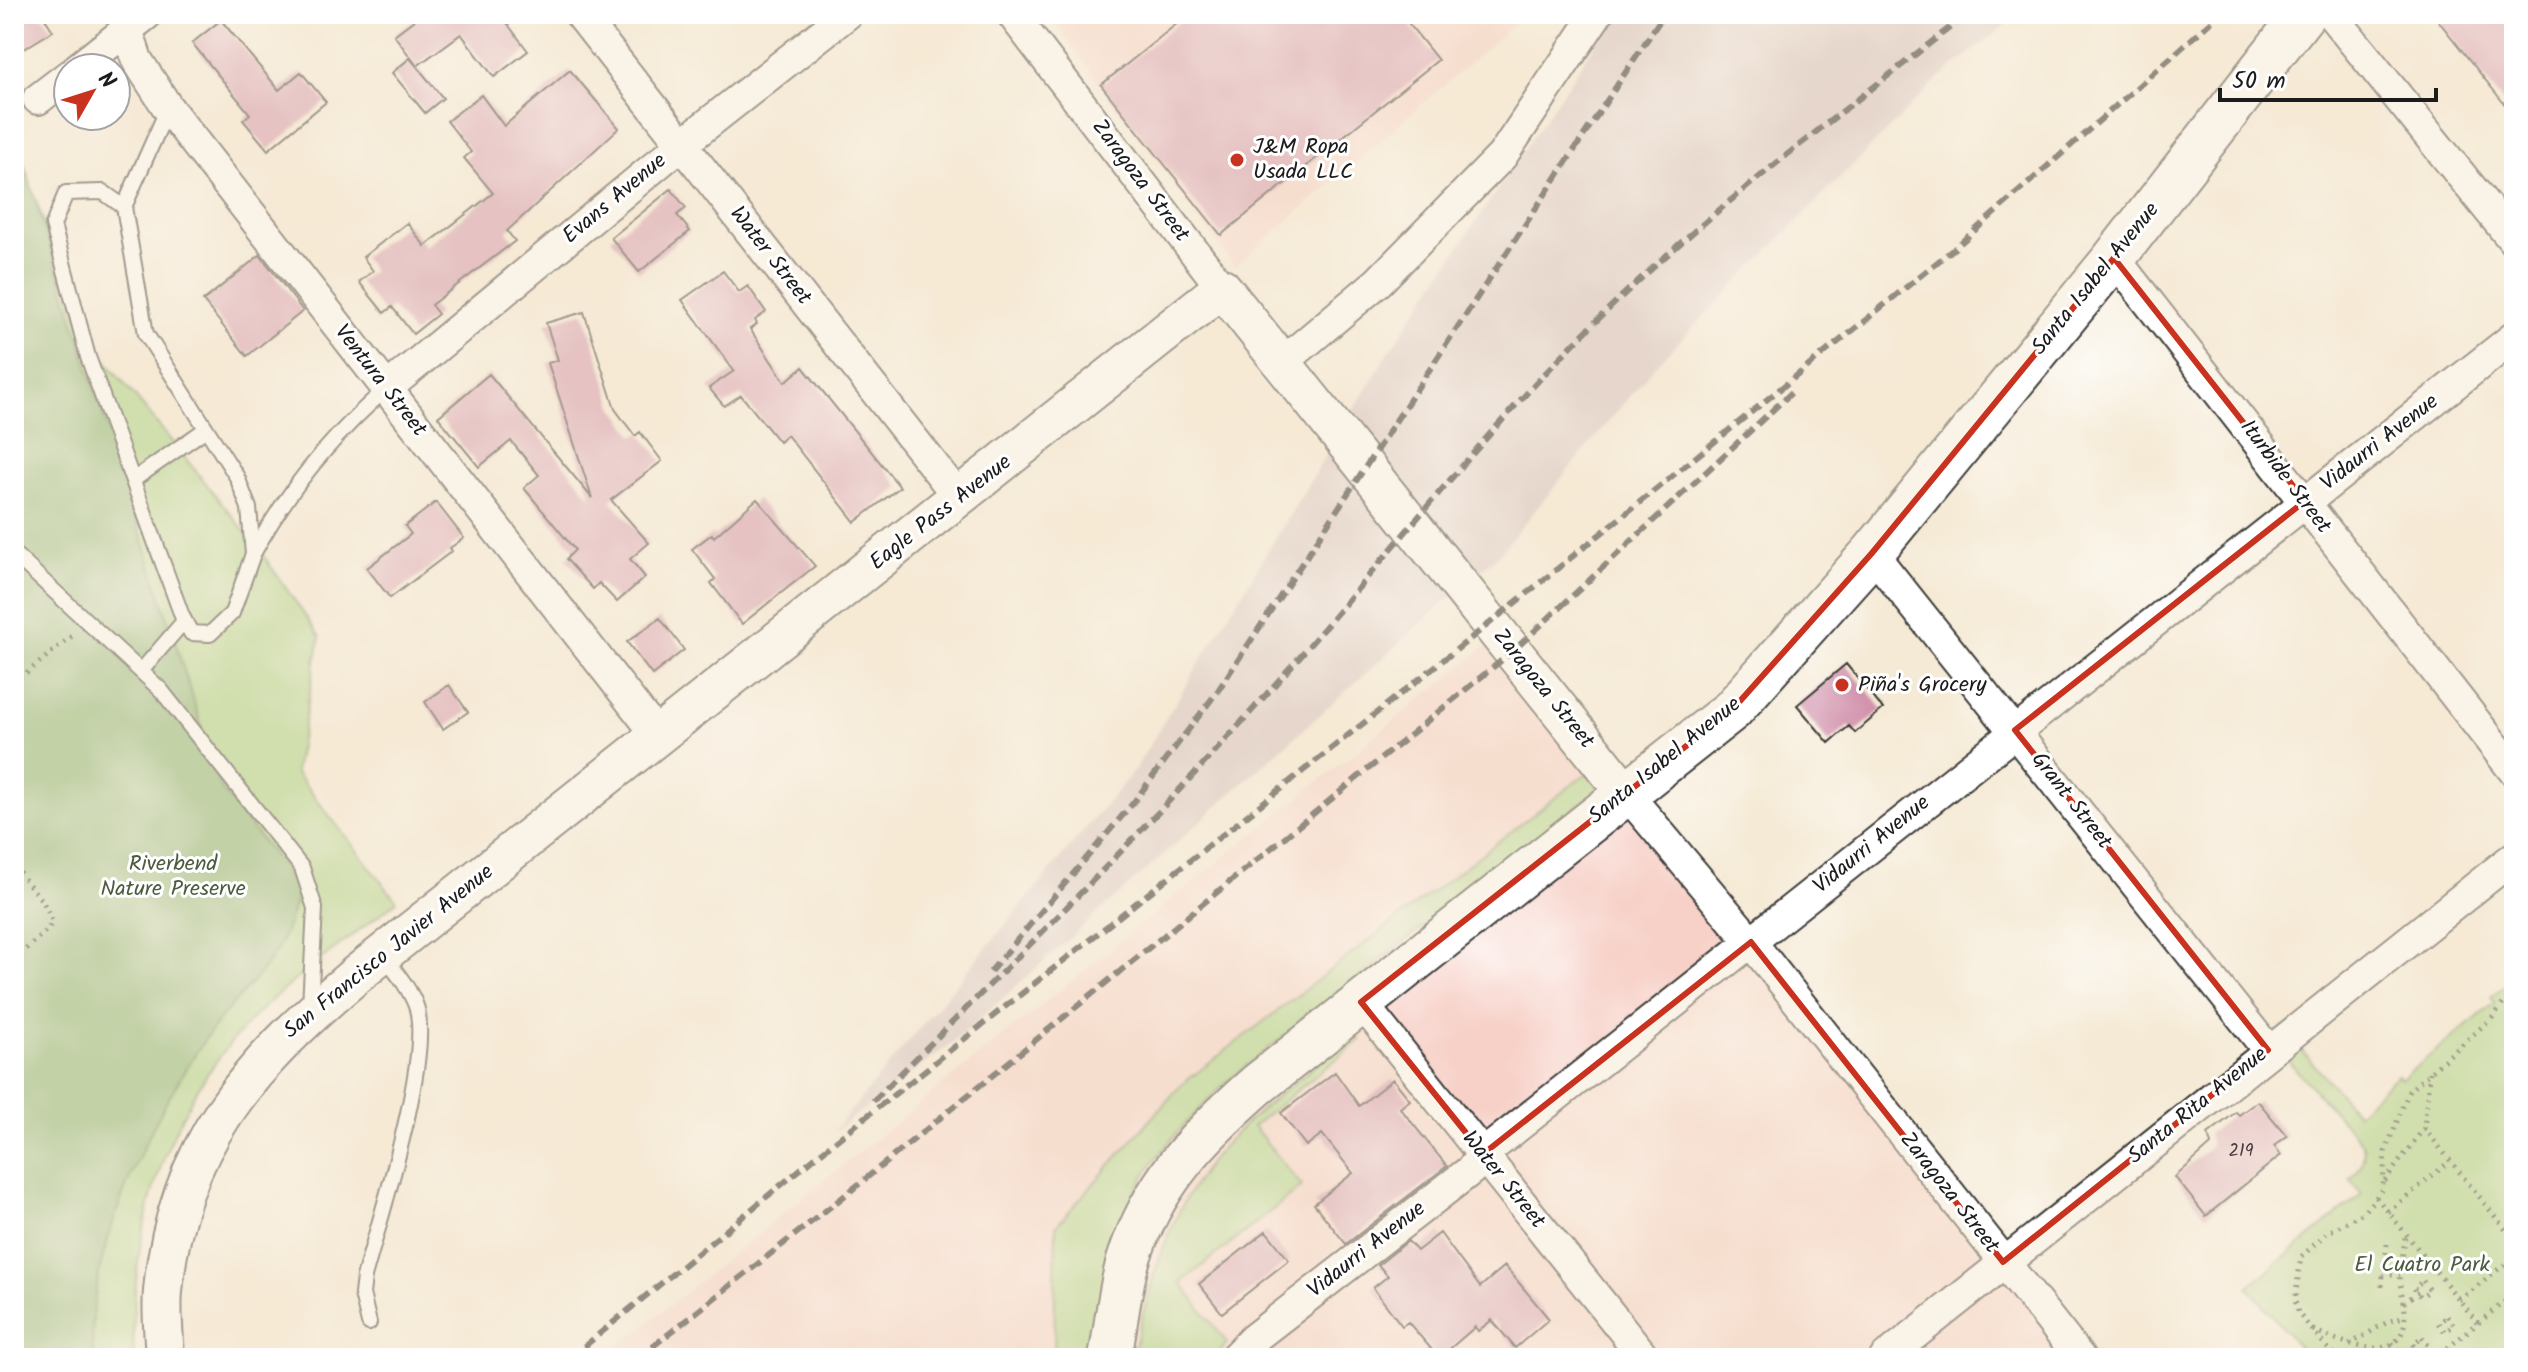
<svg xmlns="http://www.w3.org/2000/svg" width="2528" height="1372" font-family="Kalam,sans-serif">
<rect width="100%" height="100%" fill="#fff"/>
<filter id="ink" filterUnits="userSpaceOnUse"><feTurbulence type="fractalNoise" baseFrequency=".0125" numOctaves="2"/><feDisplacementMap in="SourceGraphic" scale="16" xChannelSelector="R" yChannelSelector="G"/><feConvolveMatrix kernelMatrix="1 2 1 2 8 2 1 2 1" color-interpolation-filters="sRGB"/></filter>
<filter id="wash" filterUnits="userSpaceOnUse"><feTurbulence type="fractalNoise" baseFrequency=".006" numOctaves="4" result="noise"/><feDisplacementMap in="SourceGraphic" scale="32" xChannelSelector="R" yChannelSelector="G"/><feGaussianBlur stdDeviation="1.8" result="paint"/><feColorMatrix in="noise" values="0 0 0 0 0 0 0 0 0 0 0 0 0 0 0 0 0 1.4 0 .05"/><feComposite in="paint" operator="in"/></filter>
<g filter="url(#wash)">
<rect width="100%" height="100%" fill="#f5ead5"/>
<path fill="#f7d1c8" d="M1049,14h477l-291,253z
M1500,635l580,723h-1476z"/>
<path fill="#d2bfc0" d="M1615,14h404l-82,66 -282,286 -158,190 -542,485 -123,92 303,-364 255,-419z"/>
<path fill="#a5d27f" stroke="#60774e" stroke-width="2" d="M14,140l71,195 171,210 64,92 -25,135 102,129c-49,39 -103,75 -147,120 -88,92 -121,213 -116,337h-120z
M1587,773l13,15 -369,290c-33,33 -70,66 -92,108 -28,53 -39,114 -49,172h-36l2,-132 125,-141z
M2514,978v363l-21,17h-185l-60,-71 114,-93 -12,-15c12,-12 15,-18 13,-35l-80,-89 13,-11 61,69 40,-38 4,4 94,-76 -4,-6z
M1355,1034l5,6 -107,86 49,60 -121,97 46,60 -12,15h-83c18,-74 36,-149 88,-208 39,-44 90,-79 135,-116z"/>
<path fill="#84b46e" stroke="#506845" stroke-width="2" d="M14,140l5,7 202,641 78,101c-7,19 -11,41 -21,58 -17,31 -48,56 -68,85 -57,82 -129,225 -116,326h-80z"/>
<g id="blocks">
<path fill="#d293ac" d="M14,14h28l11,17 -39,24z
M422,14h78l28,37 -34,26 -33,-43 -44,32 -23,-31z
M1189,14h212l37,46 -217,175 -120,-150z
M2433,14h81v102z
M221,20l58,70 22,-18 25,30 -58,48 -25,-30 7,-6 -58,-71z
M410,58l33,40 -18,15 -33,-40z
M570,70l49,58 -112,103 8,10 -84,64 7,9 -25,20 -21,-27 -8,6 -25,-31 14,-11 -10,-14 44,-34 18,23 68,-53 -29,-35 7,-6 -24,-31 34,-26 23,31z
M671,189l15,19 -9,7 13,16 -51,41 -28,-34z
M260,255l43,56 -56,45 -44,-55z
M723,271l16,21 9,-6 18,26 -11,8 2,4 -7,5 35,53 18,-15 97,120 -45,35 -68,-87 -8,7 -38,-47 -17,11 -15,-18 25,-17 -52,-71z
M584,312l31,97 20,27 5,-4 22,29 -51,39 38,43 -19,16 15,18 -28,25 -18,-19 -6,6 -27,-30 9,-9 -51,-62 15,-13 -28,-34 -32,26 -41,-50 51,-43 103,124 -44,-135 10,-3 -12,-37z
M757,499l58,67 -73,58 -31,-41 4,-4 -23,-30 20,-15 2,3z
M436,502l28,36 -14,10 2,3 -62,47 -23,-30 44,-34 -6,-8z
M660,618l24,32 -32,25 -25,-33z
M1846,664l37,45 -28,24 -6,-7 -20,17 -32,-38z
M449,685l19,27 -25,17 -18,-27z
M1335,1072l24,34 34,-27 17,21 -10,8 47,58 -101,78 -32,-40 39,-31 -31,-39 -16,12 -25,-33z
M2258,1101l29,35 -13,10 7,9 -75,61 -31,-39 36,-32 -3,-11 28,-22 3,3z
M1266,1231l23,29 -67,53 -23,-29z
M1440,1233l40,54 25,-21 44,53 -34,29 -23,-28 -14,11 -3,-4 -36,31 -31,-36 -6,4 -29,-38 15,-12 -10,-11 30,-24 9,10z"/>
</g>
</g>
<g filter="url(#ink)">
<use href="#blocks" fill-opacity="0" stroke="#3d3b38" stroke-width="2"/>
<g fill="none" stroke-linecap="round" stroke-linejoin="round">
<g stroke="#3d3b38" stroke-width="18">
<path id="service" d="M124,207l-21,-15 -37,1 -13,32 35,132 94,259 9,17 19,1 22,-21 21,-59 -4,-46 -12,-31 -91,-143 -22,-127 44,-99
M133,480l73,-51
M14,554l147,136 141,178 13,40 -5,98
M253,554c35,-65 78,-117 133,-165
M142,670l42,-49
M369,1323l-7,-29 2,-17c15,-55 69,-222 52,-271 -7,-19 -21,-35 -33,-51"/>
</g>
<g stroke="#3d3b38" stroke-width="34">
<path id="minor" d="M122,14l15,46 31,48 490,628
M580,14l380,485
M1012,14l210,274
M2331,14l183,227
M78,68l69,-54
M38,99l30,-23
M2114,258l400,513
M1282,363l96,-81 124,-126 95,-142
M386,389l296,-245 165,-130
M1872,553l396,497
M1626,793l125,149 329,416
M1361,1002l284,356
M1234,1358l19,-19 218,-169 12,-16 1031,-817
M1885,1358l629,-501"/>
</g>
<g stroke="#3d3b38" stroke-width="42">
<path id="tertiary" d="M165,1358c-1,-22 -4,-45 -2,-67 13,-145 86,-226 193,-316l866,-687 404,505"/>
</g>
<g stroke="#3d3b38" stroke-width="46">
<path id="secondary" d="M1110,1358c6,-32 9,-66 18,-97 24,-77 71,-125 129,-176l475,-375 140,-157 242,-295 190,-244"/>
</g>
<path stroke="#3d3b38" stroke-width="5" stroke-dasharray="2 6" stroke-linecap="butt" d="M14,683l58,-47
M14,866l29,36 9,18 -3,8 -35,32
M2424,1128l90,112
M2385,1181l39,-53 6,-59
M2376,1197l102,126
M2388,1212l62,-51
M2387,1244l-4,32 17,-2
M2423,1281l7,9 -9,7 -7,-9z
M2382,1286l1,-10
M2459,1300l55,-43
M2404,1303l14,-11
M2447,1316l7,9 -9,7 -7,-9z
M2313,1330c28,12 93,41 92,-17 0,-10 -4,-20 -5,-31 -1,-16 5,-32 5,-49
M2422,1337l7,9 -9,7 -7,-9z
M2392,1343l14,15
M2349,1344c20,-9 35,-24 56,-27
M2341,1358l-11,-7 -32,-38 -3,-13 6,-43 26,-24 36,-20 20,-24 2,-37 24,-61 84,-74 21,-28
M2357,1358l9,-9
M2383,1358l4,-12
M2435,1358l79,-64"/>
<use href="#service" stroke="#fff" stroke-width="14"/>
<use href="#minor" stroke="#fff" stroke-width="30"/>
<use href="#tertiary" stroke="#fff" stroke-width="38"/>
<use href="#secondary" stroke="#fff" stroke-width="42"/>
<path stroke="#1c1c1c" stroke-width="6" stroke-dasharray="12 6" stroke-linecap="butt" d="M990,972l143,-169 84,-111 447,-678
M873,1101c144,-143 287,-284 420,-437 107,-122 208,-253 326,-365 108,-103 231,-192 348,-285
M570,1358l249,-204 671,-531 466,-376 264,-233
M638,1358l210,-165 665,-542 278,-258"/>
</g>
</g>
<path d="M0 0H2528V1372H0ZM2114,258l191,243 -290,229 253,320 -265,212 -252,-320 -268,212 -122,-152 371,-292 140,-157z" fill="#f5ead5" fill-opacity=".55" fill-rule="evenodd"/>
<path fill="none" stroke="#c8321e" stroke-width="6" stroke-linejoin="round" d="M2114,258l191,243 -290,229 253,320 -265,212 -252,-320 -268,212 -122,-152 371,-292 140,-157z"/>
<g fill="#c8321e" stroke="#fff" stroke-width="3">
<circle cx="1237" cy="160" r="8"/>
<circle cx="1842" cy="685" r="8"/>
</g>
<g text-anchor="middle" dominant-baseline="central" stroke-width="6" stroke-linejoin="round" paint-order="stroke">
<g font-size="18" fill="#4a3a40">
<text x="2241" y="1151">219</text>
</g>
<g font-size="22" fill="#1c1c1c" stroke="#fff" text-anchor="start">
<text x="1253" y="147">J&amp;M Ropa<tspan x="1253" dy="25">Usada LLC</tspan></text>
<text x="1858" y="685">Piña's Grocery</text>
</g>
<g font-size="22" fill="#1c1c1c" stroke="#fff">
<text transform="translate(1140 181) rotate(53)">Zaragoza Street</text>
<text transform="translate(615 199) rotate(-40)">Evans Avenue</text>
<text transform="translate(770 256) rotate(52)">Water Street</text>
<text transform="translate(2096 279) rotate(-51)">Santa Isabel Avenue</text>
<text transform="translate(380 381) rotate(52)">Ventura Street</text>
<text transform="translate(2380 443) rotate(-38)">Vidaurri Avenue</text>
<text transform="translate(2285 477) rotate(53)">Iturbide Street</text>
<text transform="translate(941 513) rotate(-38)">Eagle Pass Avenue</text>
<text transform="translate(1543 689) rotate(51)">Zaragoza Street</text>
<text transform="translate(1665 761) rotate(-39)">Santa Isabel Avenue</text>
<text transform="translate(2071 801) rotate(52)">Grant Street</text>
<text transform="translate(1872 845) rotate(-39)">Vidaurri Avenue</text>
<text transform="translate(389 952) rotate(-39)">San Francisco Javier Avenue</text>
<text transform="translate(2198 1106) rotate(-39)">Santa Rita Avenue</text>
<text transform="translate(1503 1180) rotate(51)">Water Street</text>
<text transform="translate(1949 1193) rotate(52)">Zaragoza Street</text>
<text transform="translate(1367 1250) rotate(-38)">Vidaurri Avenue</text>
</g>
<g font-size="22" fill="#4c5c3f" stroke="#fff">
<text x="173" y="864">Riverbend<tspan x="173" dy="25">Nature Preserve</tspan></text>
<text x="2422" y="1265">El Cuatro Park</text>
</g>
</g>
<rect width="2528" height="1372" fill="none" stroke="#fff" stroke-width="48"/>
<g transform="translate(92 92) rotate(51)"><circle r="38" fill="#ffffff" stroke="#a4a4a4" stroke-width="2"/>
<path d="M0-6L14 30L0 20L-14 30Z" fill="#c8321e"/>
<text y="-12" font-size="22" font-weight="bold" text-anchor="middle" fill="#1c1c1c">N</text>
</g>
<path d="M2220 88v12h216v-12" fill="none" stroke="#1c1c1c" stroke-width="4"/>
<text x="2232" y="88" font-size="24" fill="#1c1c1c" stroke="#ffffff" stroke-width="6" paint-order="stroke">50 m</text>
</svg>
